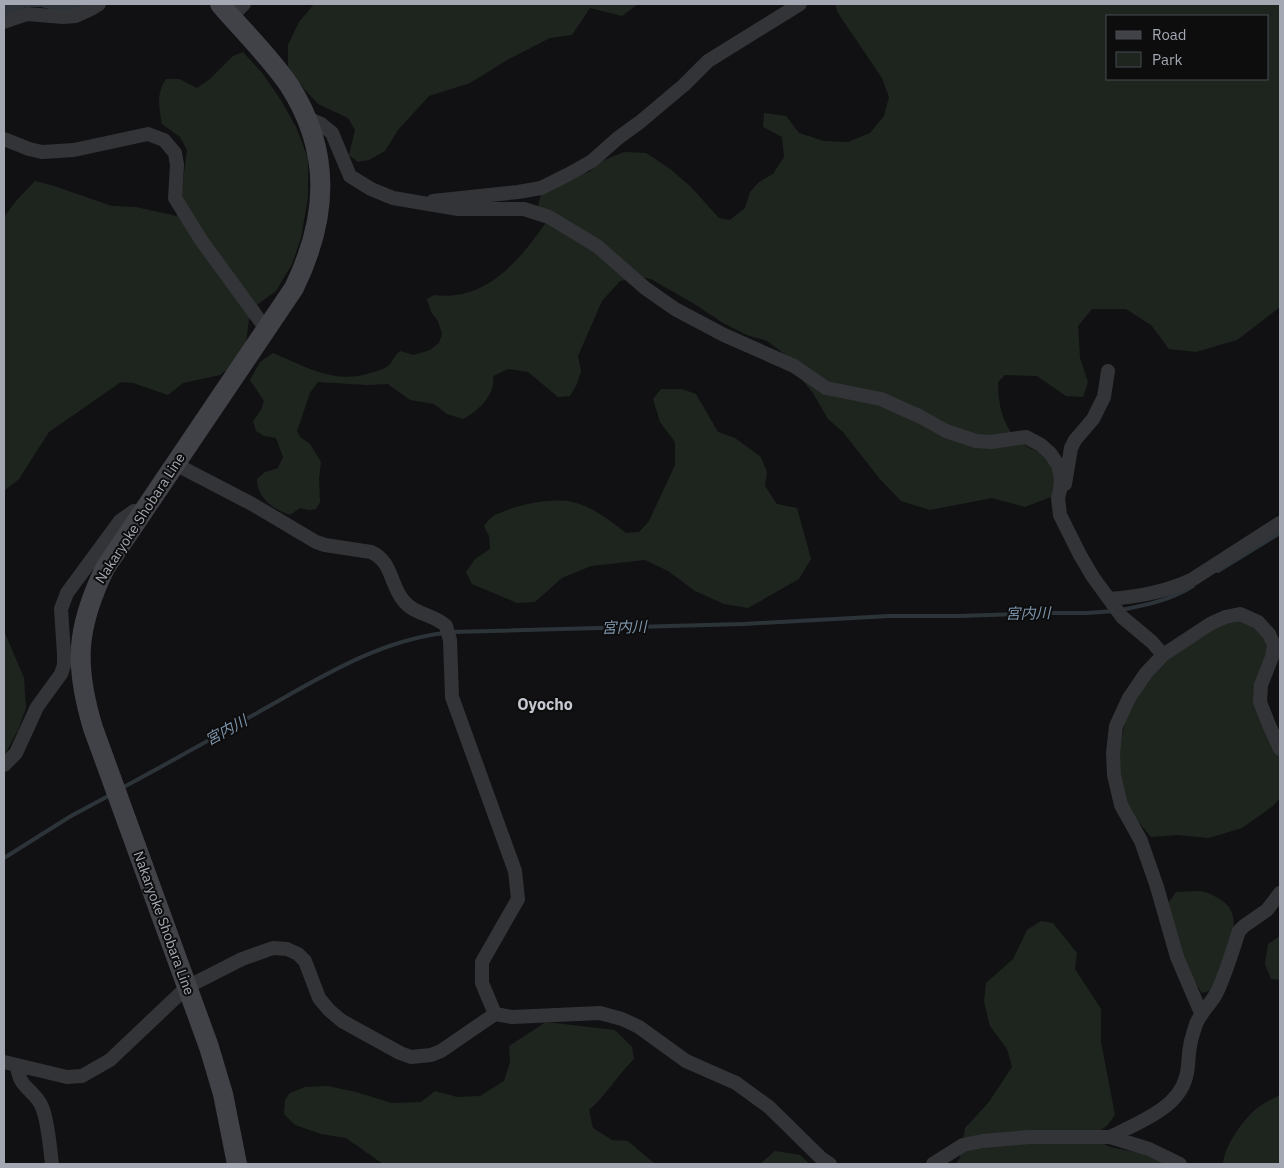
<svg xmlns="http://www.w3.org/2000/svg" width="1284" height="1168" font-family="'IBM Plex Sans','Noto Sans JP',sans-serif">
<rect width="100%" height="100%" fill="#111113"/>
<path fill="#1e251f" fill-rule="evenodd" d="M314,4h324l-16,12 -32,-8 -18,27 -22,3 -41,21 -39,24 -41,13 -31,34 -13,21 -16,9 -11,2 -9,-7 6,-25 -7,-12 -30,-14 -19,-21 -11,-17v-21l11,-23z
M835,4h445v303l-43,33 -41,12 -27,-3 -18,-24 -25,-16h-34l-14,17 2,32 8,24 -5,15 -17,-1 -29,-20 -32,-1 -7,7c0,25 6,50 28,64 6,4 13,5 18,9 6,5 10,16 15,23l-8,19 -26,10 -33,-9 -62,12 -29,-9 -22,-23 -36,-46 -15,-13 -15,-26 -16,-19 -10,-18 -20,-15 -20,-6 -24,-12 -27,-18 -45,-26 -10,-2 -21,4 -18,20 -24,55 3,15 -4,13 -7,12 -12,1 -30,-25 -20,-3 -15,7c3,19 -15,35 -30,43l-16,-5 -13,-10 -24,-4 -22,-16 -21,1 -49,-3 -8,11 -13,38 3,6 10,7 11,18 -2,17 1,23 -4,7 -7,1 -9,-2 -10,7c-17,-6 -33,-17 -33,-36l8,-7 13,-4 5,-11 -7,-19 -12,-2 -8,-5 -3,-10 8,-11 3,-9 -14,-21 10,-18 13,-9c32,13 62,32 97,20 6,-2 13,-3 18,-7 5,-4 5,-9 12,-15l14,4 16,-5 9,-7 3,-9 -4,-13 -7,-9 -4,-13 7,-4c52,7 86,-35 113,-74l-9,-14 3,-13 30,-18 18,-4 13,-11 22,-9 22,1 23,15 22,19 28,31 11,2 15,-12 5,-16 9,-10 14,-8 11,-17 -2,-20 -19,-10 1,-14 22,3 13,17 25,8 24,1 22,-9 14,-17 5,-19 -7,-19 -44,-65zM1108,16h160v63h-160z
M243,52l20,22 19,28 14,25 12,31v39l-7,41 -9,26 -16,27 -18,13 -9,15 -3,25 -9,18 -17,13 -37,8 -15,12 -35,-12 -12,-1 -72,50 -30,47 -15,12v-274l12,-16 19,-20 16,4 61,21 24,1 40,9 10,-7 -5,-12 6,-47 -7,-13 -18,-13c-3,-16 -6,-31 4,-45h13l18,9 13,-9 23,-23z
M661,389h21l14,5 22,38 17,6 26,19 6,15 -2,14 12,18 20,4 14,51 -12,20 -51,29 -24,-4 -29,-13 -27,-20 -23,-11 -54,6 -29,12 -27,24 -18,1 -45,-19 -6,-12 9,-13 15,-10 -1,-13 -5,-10c3,-4 7,-9 11,-11 21,-10 58,-19 81,-12 18,5 36,19 50,30l13,-1 10,-11 26,-56v-23l-15,-20 -7,-23z
M1241,619l13,4 13,18 1,12 -8,21 20,81v43l-7,8 -31,22 -33,10 -31,-3 -27,2 -15,-18 -10,-17 -4,-18 -4,-27 9,-45 11,-20 32,-36 39,-26 18,-8z
M4,631l20,47 2,30 -8,22 -14,26z
M1197,891c9,0 13,3 21,7 35,18 2,67 -6,92l-10,3 -15,-24 -20,-64 9,-13z
M1041,921l12,2 24,30 -2,16 26,40v33l14,73 -8,11 -8,5 3,12 8,4 30,6 29,11h-213l4,-7 5,-29 24,-26 23,-35 -5,-18 -17,-23 -6,-24 2,-19 27,-24 14,-29z
M1280,936v44l-9,-1 -6,-15 3,-20z
M546,1022l69,8 17,17 2,12c-16,16 -28,36 -45,51l4,18 19,12 16,1 27,23h-272l-37,-26 -25,-4 -26,-9 -11,-11 1,-14 5,-7 15,-6 23,-1 28,6 36,11 29,-1 14,-11 22,6 23,-1 24,-15 6,-19 -1,-16z
M1280,1095v69h-57c1,-18 22,-48 37,-58 6,-4 14,-8 20,-11z
M775,1151l25,4 10,9h-50z"/>
<path fill="#2c343a" d="M4,4h83l-15,7 -10,1 -21,-5h-15l-22,9z"/>
<g fill="none" stroke-linecap="round" stroke-linejoin="round">
<path stroke="#2c343a" stroke-width="4" d="M1218,571l62,-38
M1121,610c25,-5 50,-10 72,-24
M452,632l291,-8 146,-8h70l86,-3h42l28,-2
M122,788c50,-27 100,-55 149,-83 55,-31 111,-65 174,-72
M4,858l67,-42 41,-22"/>
<path stroke="#333437" stroke-width="14" d="M231,17l13,-13
M4,22l23,-8 36,3 13,-1 15,-7 8,-5
M307,118l14,6 11,9 18,43 21,13 22,9 65,11h66l25,8 48,29 48,42 30,21 49,26 70,31 32,22 55,11 40,18 25,14 30,10 15,1 35,-5 15,8 9,8 8,12 3,13 -1,12 -2,8 2,17 20,40 13,22 29,40 30,25 11,13
M4,139l25,10 13,3 32,-2 74,-16 16,6 11,13 2,12 -2,33 26,42 65,89
M433,201l85,-9 23,-4 28,-14 23,-13 26,-23 22,-16 44,-37 24,-24 92,-57
M175,464l77,40 64,38 9,3 46,7c21,9 19,32 32,48 11,15 31,14 43,26l4,14 2,57 63,174 3,28 -36,63v21l13,31
M1065,484l6,-36 4,-8 18,-21 11,-22 4,-26
M1109,599c29,-2 57,-7 84,-20l87,-56
M4,765l12,-12 21,-46 24,-33 3,-9v-11l-3,-45 6,-16 53,-72 14,-10 8,2
M1201,1013l-24,-56 -20,-70 -16,-46 -20,-36 -7,-30 -1,-22 3,-27 13,-28 17,-25 17,-18 47,-31 15,-7 15,-3 18,8 11,12 5,11 -2,12 -11,28 -1,17 9,23 11,24
M4,1062l63,15 15,-1 28,-16 77,-73 55,-28 31,-11 14,1 11,5 7,7 14,37 10,12 13,11 58,32 11,4 20,-2 10,-4 54,-37 17,3 88,-4 22,6 17,8 47,34 50,22 33,24 52,51 9,6
M17,1065c2,25 17,23 25,42 6,14 8,41 10,57
M1110,1137c27,-14 68,-28 76,-60 3,-10 2,-21 4,-31 1,-7 4,-15 6,-22 5,-12 15,-20 21,-32 9,-19 15,-40 22,-61l5,-5 23,-16 13,-17
M933,1164l30,-19 20,-4 46,-4h81l39,12 31,15"/>
<path stroke="#414247" stroke-width="20" d="M220,4c22,26 50,53 69,81 43,67 39,133 5,203l-189,280c-29,60 -31,97 -12,160l116,319 14,47 14,70"/>
</g>
<g text-anchor="middle" dominant-baseline="central" stroke-width="4" stroke-linejoin="round" paint-order="stroke">
<g font-size="14" fill="#a4a8b2" stroke="#0d0d0e">
<text transform="translate(140 518) rotate(-57)">Nakaryoke Shobara Line</text>
<text transform="translate(164 923) rotate(70)">Nakaryoke Shobara Line</text>
</g>
<g font-size="15" font-style="italic" fill="#7d95ab" stroke="#0d0d0e">
<text transform="translate(1028 613) rotate(-1)">宮内川</text>
<text transform="translate(624 627) rotate(-2)">宮内川</text>
<text transform="translate(226 730) rotate(-29)">宮内川</text>
</g>
<g font-size="16" font-weight="bold" fill="#c4c7cf" stroke="#0d0d0e">
<text x="545" y="704">Oyocho</text>
</g>
</g>
<rect width="1284" height="1168" fill="none" stroke="#a4a8b2" stroke-width="10"/>
<rect x="1106" y="15" width="162" height="65" fill="#0d0d0e" stroke="#494b50"/>
<rect x="1116" y="31" width="25" height="8" fill="#414247" stroke="#494b50"/>
<text x="1152" y="40" font-size="15" fill="#a4a8b2">Road</text>
<rect x="1116" y="52" width="25" height="15" fill="#1e251f" stroke="#494b50"/>
<text x="1152" y="65" font-size="15" fill="#a4a8b2">Park</text>
</svg>
